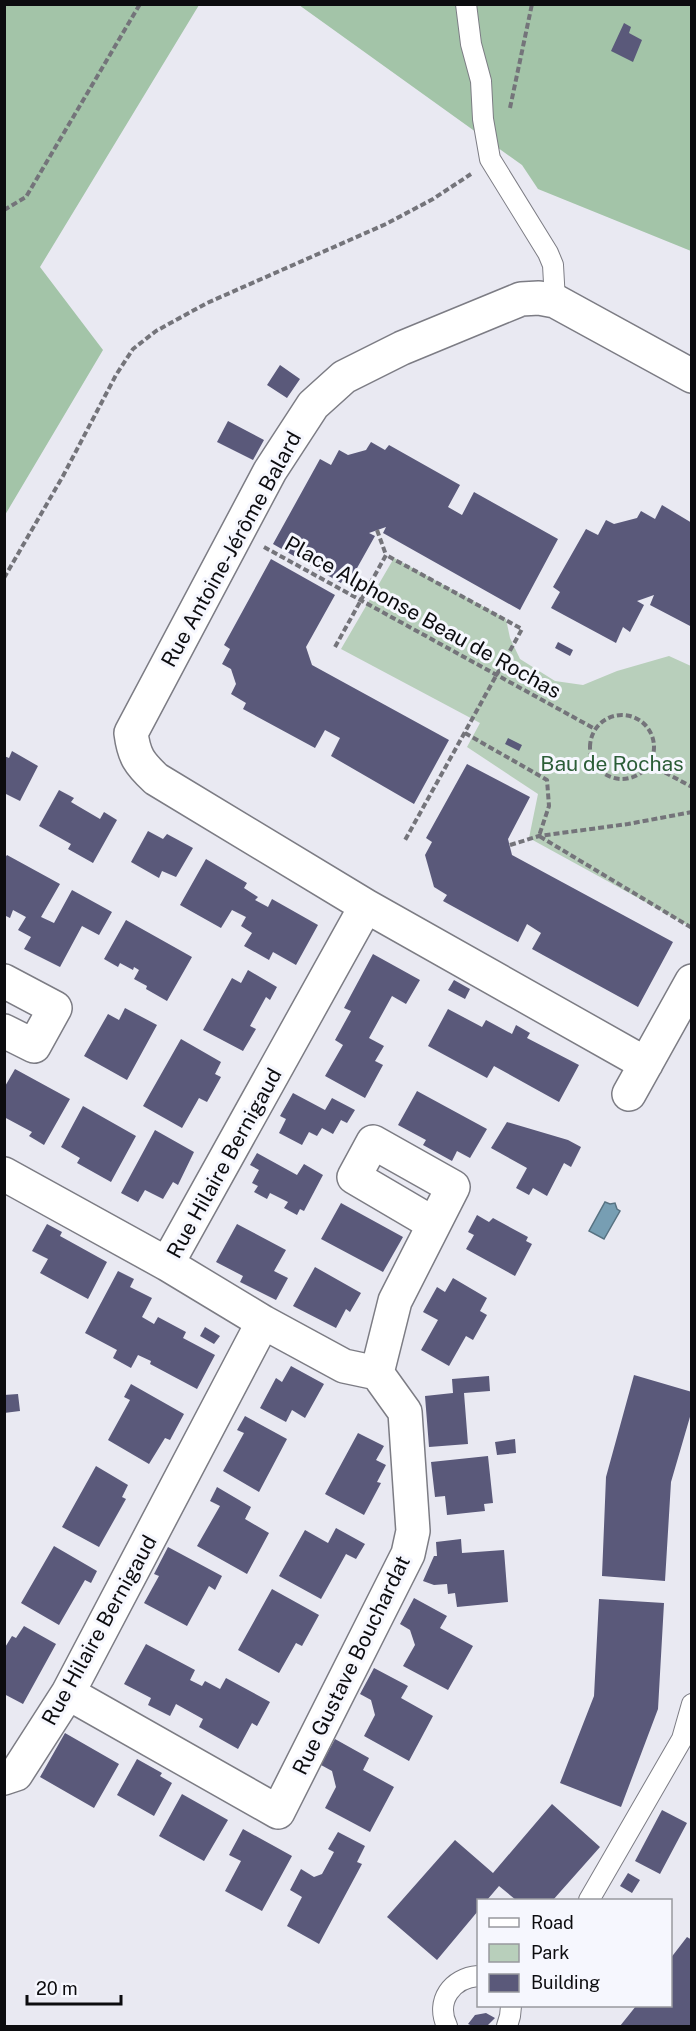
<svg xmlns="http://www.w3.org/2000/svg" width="696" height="2031" font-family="'Public Sans',sans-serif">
<rect width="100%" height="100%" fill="#e9e9f2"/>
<path fill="#b8cfbb" d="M394,558l112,61 4,19 10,21 35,22 28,4 34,-14 52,-15 22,10v261l-162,-89 9,-44 -71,-47 13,-24 -139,-74z"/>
<path fill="#a3c4a8" d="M5,4l194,1 -159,262 63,83 -98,165z
M299,5h392v246l-153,-62 -16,-24z"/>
<path fill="#779eb3" stroke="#577282" stroke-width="1.5" d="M605,1202l5,2 5,-1 2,6 3,2 -16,28 -15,-8z"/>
<path fill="#5a597a" d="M624,23l7,4 -2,6 13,7 -9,22 -22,-11z
M280,365l20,14 -13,19 -20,-13z
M228,421l36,19 -11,20 -36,-18z
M371,442l14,8 4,-5 71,40 -12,22 14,8 12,-23 84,47 -38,71 -137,-77 3,-6 -17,6 6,3 -23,41 -6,-3 -5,9 -68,-39 47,-85 11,6 8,-15 9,5 18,-5z
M662,505l30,18v104l-42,-22 4,-10 -17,6 7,4 -14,27 -7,-5 -7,16 -65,-35 9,-16 -7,-5 33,-58 12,6 8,-15 8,4 23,-6 4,-7 14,8z
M271,559l64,36 -29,52 6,18 137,75 -35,64 -83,-48 9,-18 -15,-8 -10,18 -72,-39 3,-6 -15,-9 5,-10 -5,-15 -9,-5 8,-15 -6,-4z
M558,642l15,8 -3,6 -15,-8z
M508,738l14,7 -3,6 -14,-7z
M12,751l26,15 -18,35 -16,-8v-37l5,2z
M467,764l63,33 -22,42 4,16 161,87 -35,65 -106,-58 9,-16 -14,-9 -9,18 -75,-41 4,-6 -13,-8 -9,-32 7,-13 -6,-4z
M59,790l15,8 -3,4 29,17 4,-7 13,8 -24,43 -25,-14 3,-5 -32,-18z
M148,831l15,8 4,-5 26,14 -17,29 -14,-6 -3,7 -28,-16z
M7,855l53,29 -19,33 13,6 18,-33 40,22 -13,23 -17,-9 -22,41 -36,-18 7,-12 -13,-7 8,-13 -13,-7 -3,8 -6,-3v-56z
M206,859l41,24 -3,5 14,9 -3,3 13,7 4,-8 46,26 -22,40 -23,-13 -4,8 -25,-14 8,-13 -11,-7 5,-9 -14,-7 -11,18 -41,-23z
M126,920l66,37 -25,44 -21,-12 1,-3 -13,-7 5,-9 -5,-3 -1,3 -13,-7 -2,4 -14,-8z
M373,954l47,26 -14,24 -14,-8 -23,42 15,8 -9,15 8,4 -18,33 -40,-22 18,-31 -8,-5 16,-29 -7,-3z
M248,970l29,17 -7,13 -4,-3 -16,29 6,3 -13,22 -40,-21 29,-52 9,5z
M454,980l16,9 -5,10 -17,-9z
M125,1008l32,17 -30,55 -43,-24 24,-42 11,6z
M448,1009l34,18 4,-7 26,14 4,-9 14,8 -3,5 52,27 -20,37 -65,-36 -7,12 -59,-32z
M181,1039l40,23 -6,12 6,3 -14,25 -8,-4 -17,30 -39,-22z
M15,1069l55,30 -26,46 -15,-9 3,-4 -28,-15v-29z
M417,1091l70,38 -17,29 -13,-7 -5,10 -29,-16 3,-5 -28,-15z
M293,1093l32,17 7,-12 23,12 -8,13 -6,-3 -8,14 -11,-6 -5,8 -8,-4 -7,13 -23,-12 7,-14 -6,-3z
M83,1106l53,30 -25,46 -34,-19 3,-5 -19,-11z
M507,1122l61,18 13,7 -10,20 -7,-4 -17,33 -14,-8 -4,7 -13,-7 11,-20 -36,-20z
M155,1130l39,22 -16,33 -5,-3 -10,17 -18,-9 -7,12 -17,-9z
M257,1153l40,22 7,-11 19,11 -19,36 -4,-2 -3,6 -13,-7 4,-6 -18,-9 -3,6 -13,-7 4,-6 -6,-3 7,-13 -9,-5z
M341,1203l62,34 -20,35 -62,-33z
M477,1215l12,7 4,-4 35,19 -2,4 6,3 -17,32 -49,-27 8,-14 -6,-3z
M47,1224l15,8 -2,4 47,26 -19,37 -48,-26 8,-14 -16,-8z
M237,1224l49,26 -12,21 14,7 -12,22 -36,-18 3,-6 -27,-14z
M315,1267l46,26 -11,19 -4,-3 -10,19 -43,-22z
M118,1271l16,8 -4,8 22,11 -10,19 12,7 4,-7 28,15 -3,6 32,17 -18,34 -47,-25 1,-3 -13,-6 -7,13 -18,-10 4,-8 -32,-17z
M453,1278l34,20 -7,13 7,4 -14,25 -7,-4 -17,30 -28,-16 17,-30 -15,-8 14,-25 8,5z
M205,1327l15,9 -6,8 -14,-8z
M291,1366l33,18 -19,34 -13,-8 -6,12 -26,-14 16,-30 6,4z
M634,1375l58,17v18l-21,72 -6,99 -63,-5 4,-99z
M489,1376l1,15 -26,2 4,51 -39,3 -4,-51 28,-3 -1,-14z
M131,1384l53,30 -14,26 -5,-2 -16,26 -41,-24 22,-40 -6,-3z
M18,1394l2,17 -16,2v-18z
M245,1416l42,23 -28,53 -36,-21 21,-38 -7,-3z
M358,1433l26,13 -8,14 10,5 -9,17 4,1 -17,32 -39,-21z
M515,1439l1,14 -19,2 -2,-13z
M488,1456l5,47 -9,1 1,7 -38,4 -2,-19 -10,1 -4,-35z
M96,1466l32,19 -6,12 4,2 -27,48 -37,-20z
M217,1487l34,20 -6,12 24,14 -22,41 -50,-28 23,-40 -10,-5z
M336,1528l29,16 -9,15 -10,-5 -25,45 -42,-23 26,-46 23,13z
M461,1539l1,14 42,-3 4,52 -51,5 -2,-14 -7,1 -1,-10 -13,1 -11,-4 11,-25h3l-1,-14z
M54,1546l43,25 -6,12 -6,-3 -26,45 -38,-22z
M168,1547l54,29 -7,14 -6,-4 -22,40 -43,-23 15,-27 -5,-2z
M272,1589l47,26 -17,31 -6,-3 -17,30 -41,-23z
M414,1598l33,18 -7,12 33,18 -25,44 -45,-24 12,-21 -5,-15 -10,-6z
M599,1599l65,4 -6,106 -37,98 -61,-24 34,-87z
M24,1626l32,18 -33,60 -19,-10v-45l8,-13 4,2z
M146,1644l49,26 -5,10 12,6 3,-5 15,8 6,-11 44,24 -13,24 -5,-3 -14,26 -39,-22 4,-8 -27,-15 -6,12 -22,-11 3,-7 -27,-14z
M374,1668l34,18 -7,12 32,18 -24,45 -45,-25 11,-21 -4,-15 -11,-6z
M65,1733l54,31 -25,44 -54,-31z
M335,1739l34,19 -6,12 31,17 -24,45 -45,-24 11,-21 -4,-16 -11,-6z
M137,1759l25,14 -2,3 12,7 -18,33 -37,-21z
M182,1794l46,26 -24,41 -45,-25z
M552,1804l48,43 -47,53h-37l-17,-14 -12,14h-9v11l-41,49 -50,-43 68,-77 38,33z
M662,1810l25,13 -27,51 -25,-13z
M243,1829l49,27 -30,55 -37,-20 16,-30 -12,-6z
M338,1832l27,14 -8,16 5,2 -43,80 -32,-18 15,-29 -12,-7 11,-21 13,8 8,-3 12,-22 -6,-3z
M628,1873l12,7 -8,13 -12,-7z
M687,1937l5,3v86h-72l16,-20h34v-47z
M486,2013l9,5 -8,8h-14l-5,-2 7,-9z"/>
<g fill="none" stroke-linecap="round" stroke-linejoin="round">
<g stroke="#7c7c84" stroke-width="22">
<path id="service" d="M466,4l5,40 10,37 2,38 7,40 58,94 5,12 2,36
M589,1900l93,-161 10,-35
M447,2026c-12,-25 5,-48 31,-50
M507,2026l3,-10 1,-10"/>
</g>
<g stroke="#7c7c84" stroke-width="36">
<path id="minor" d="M366,906l280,158
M4,981l51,27 -21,38 -30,-15
M629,1094l63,-113
M4,1174l163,90
M377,1373l18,-72 58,-114 -80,-45 -19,35 80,47
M68,1693l210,119 130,-258 5,-23 -8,-119 -28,-39 -33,-7 -81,-44
M4,1778l12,-4 52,-81 195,-371 -96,-58 199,-358 -210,-127c-17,-16 -22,-23 -25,-46l139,-262 43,-66 31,-28 58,-29 119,-49 18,-1 16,3 137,75"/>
</g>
<path stroke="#74747a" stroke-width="4" stroke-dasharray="6 3" stroke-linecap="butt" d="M510,108l22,-104
M4,210l22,-13 114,-193
M377,530l9,25
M264,547l331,182
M4,578l59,-102 53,-101 17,-26 23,-18 51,-28 179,-79 47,-25 38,-25
M335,647l51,-92 136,74 -118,213
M590 747a32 32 0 1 1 64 0a32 32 0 1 1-64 0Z
M465,733l82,47 2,26 -10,30 153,92
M649,764l43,23
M510,845l29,-9 89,-12 64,-12"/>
<use href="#service" stroke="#fff" stroke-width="20"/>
<use href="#minor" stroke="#fff" stroke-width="33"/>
</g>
<g text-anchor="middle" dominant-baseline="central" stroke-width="6" stroke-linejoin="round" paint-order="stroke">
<g font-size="21" fill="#0c0c0f" stroke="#f6f7fe">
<text transform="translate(231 549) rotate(-61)">Rue Antoine-Jérôme Balard</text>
<text transform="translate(423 617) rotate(29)">Place Alphonse Beau de Rochas</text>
<text transform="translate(224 1163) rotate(-61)">Rue Hilaire Bernigaud</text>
<text transform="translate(99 1630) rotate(-61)">Rue Hilaire Bernigaud</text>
<text transform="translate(351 1665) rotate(-64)">Rue Gustave Bouchardat</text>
</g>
<g font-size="21" fill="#2b5d37" stroke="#f6f7fe">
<text x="612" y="763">Bau de Rochas</text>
</g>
</g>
<rect width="696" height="2031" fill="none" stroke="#0c0c0f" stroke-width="12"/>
<rect x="477" y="1899" width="195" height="108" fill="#f6f7fe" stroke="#98999e" stroke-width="1.5"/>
<rect x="489" y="1918" width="30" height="9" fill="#ffffff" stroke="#98999e" stroke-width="1.5"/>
<text x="531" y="1929" font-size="18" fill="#0c0c0f">Road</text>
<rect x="489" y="1944" width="30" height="18" fill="#b8cfbb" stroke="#98999e" stroke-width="1.5"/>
<text x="531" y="1959" font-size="18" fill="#0c0c0f">Park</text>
<rect x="489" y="1974" width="30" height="18" fill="#5a597a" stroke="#98999e" stroke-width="1.5"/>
<text x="531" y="1989" font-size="18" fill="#0c0c0f">Building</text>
<path d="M27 1995v9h94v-9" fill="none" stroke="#0c0c0f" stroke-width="3"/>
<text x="36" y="1995" font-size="18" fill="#0c0c0f" stroke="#f6f7fe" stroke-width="4.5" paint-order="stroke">20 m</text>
</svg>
